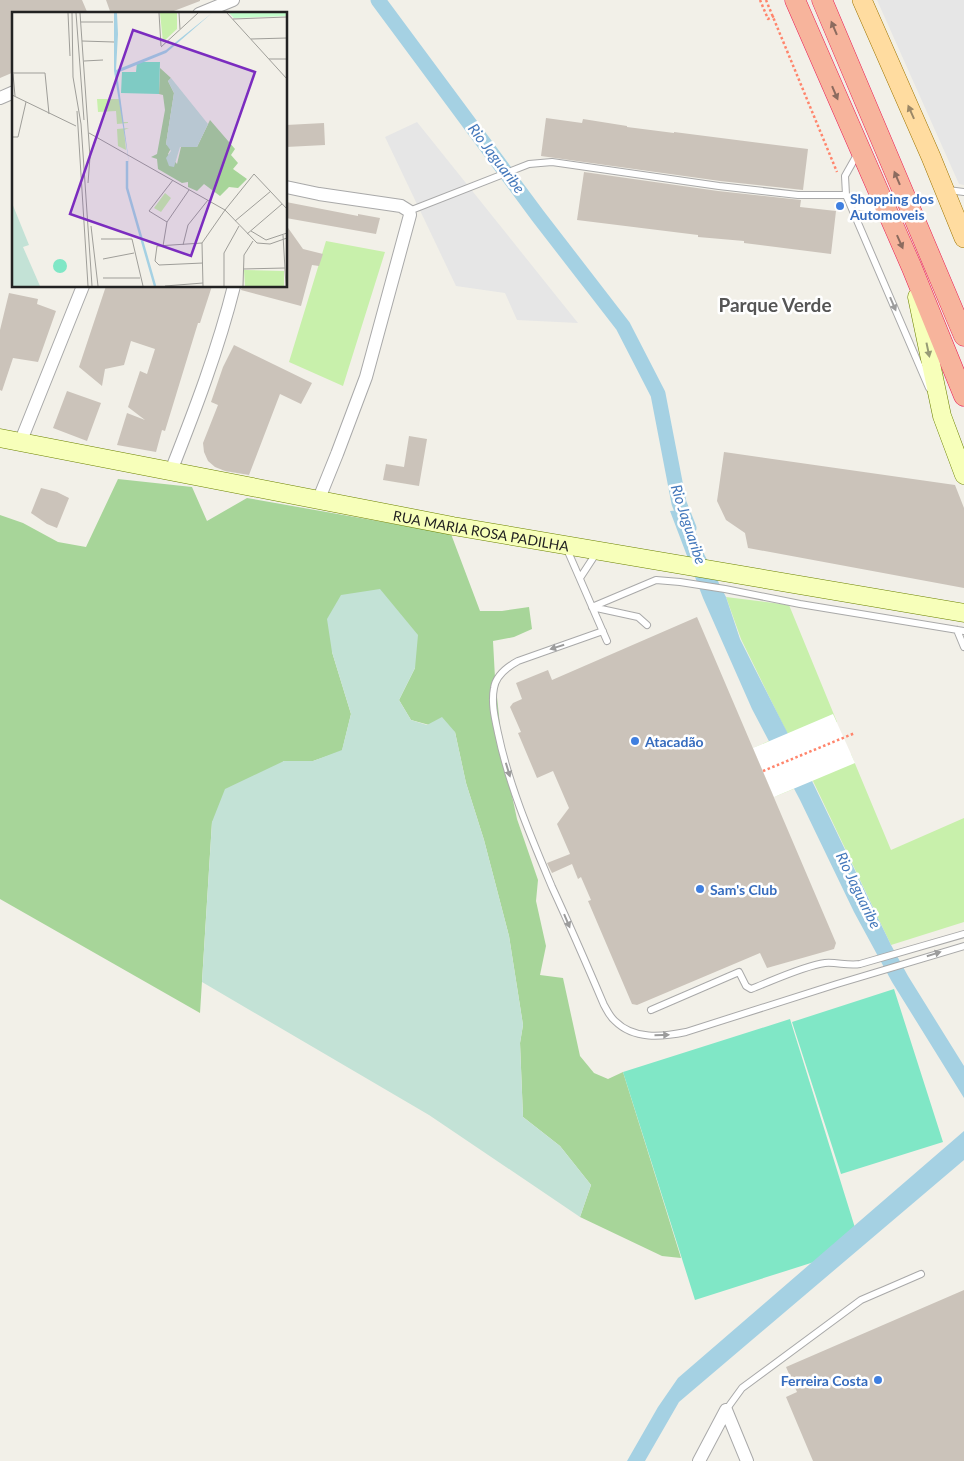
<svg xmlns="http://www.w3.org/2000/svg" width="964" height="1461" font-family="Lato,sans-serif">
<rect width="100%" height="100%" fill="#f2f0e8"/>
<path fill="#c8f0ab" d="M326,241l59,11 -42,134 -54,-24z
M726,597l63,8 48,117 -84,26 34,-15 -46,-94z
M851,754l40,96 73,-32v104l-73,23 -78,-164 -39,16z"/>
<path fill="#a7d599" d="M118,479l74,8 15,34 40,-23 204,36 29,77h22l27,-4 3,22 -18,8 -21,4 2,37 8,76 14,65 21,61 -2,21 10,45 -6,29 23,3 17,78 14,17 14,6 15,-7 58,186 -19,-2 -82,-39 11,-32 -31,-39 -37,-29 -3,-74 3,-18 -14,-89 -25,-96 -18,-57 -11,-51 -44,-12 -12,-20 16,-32 -83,-16 19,62 -9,37 -29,10h-29l-72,61 -12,191 -200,-114v-384l23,8 35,19 28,5z"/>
<path fill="#c3e2d6" d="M380,589l38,46 -3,33 -16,32 12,20 16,5 15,-8 13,15 11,51 18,57 25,96 14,89 -3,18 3,74 37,29 31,39 -11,32 -151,-102 -227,-133 10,-160 13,-33 59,-28h29l29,-11 9,-36 -19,-62 -5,-33 14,-24z"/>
<path fill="#80e7c6" d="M894,989l49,153 -102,32 -49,-152z
M790,1019l71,228 -166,53 -72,-228z"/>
<path fill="#e6e6e6" d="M877,0h87v185l-5,-1z
M417,122l161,201 -61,-3 -12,-27 -49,-7 -71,-149z"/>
<path fill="#a5d1e3" d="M682,510l7,1 11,35 26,51 14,42 15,30 57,112 79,164 17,31 56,90v32l-72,-116 -38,-70 -54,-112 -48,-91 -49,-111 -33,-87z
M964,1131v29l-285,242 -34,59h-18l31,-54 20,-29z"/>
<path fill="#fff" d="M833,714l22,49 -81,34 -21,-49z"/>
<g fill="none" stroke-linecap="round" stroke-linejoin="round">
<path stroke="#a5d1e3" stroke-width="15" d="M378,0l160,216 85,110 35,68 21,109 10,25"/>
</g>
<path fill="#cbc3ba" d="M0,0h82l6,14h-74v58l-14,6z
M106,0h94v1l-34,13h-55z
M546,118l36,5 1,-4 44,7v1l47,6v-1l134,17 -5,41 -83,-9 -179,-25z
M324,123l1,22 -39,2v-22z
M584,172l134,19 83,9 -1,7 36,4 -5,43 -87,-11v-2l-46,-4v-2l-121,-15z
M286,202l72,14v-2l22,4 -4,16 -90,-16z
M286,225l17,24 20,5 -4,12 -7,-1 -11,41 -60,-16 1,-4h44z
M106,286h106l-12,37h-2l-33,108 -3,-1 -6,22 -39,-7 10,-32 18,7 -17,-13 12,-36 7,3 8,-25 -24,-8 -7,24 -19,4 -3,17 -23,-19z
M9,293l29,6 -1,5 19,7 -18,51 -25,-4 -11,33 -2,-1v-60z
M234,345l78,38 -11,21 -21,-10 -31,81 -24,-4 -10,-4 -7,-6 -4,-9 -1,-9 15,-38 -7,-3 12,-35z
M67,391l34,12 -14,38 -34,-13z
M409,436l18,3 -8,47 -36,-6 3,-16 18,3z
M724,452l231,33 9,23v80l-216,-40 -3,-15 -19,-13 -9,-19z
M41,488l16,4 12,6 -12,30 -10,-4 -16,-11z
M697,617l139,326 -2,6 -67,19 -7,-15 -123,52 -5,-1 -44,-103 3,-1 -10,-23 -3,2 -6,-15 -20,9 -5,-10 23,-9 -13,-30 12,-16 -16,-37 -16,7 -19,-45 3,-1 -11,-25 3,-4 9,-4 -6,-16 32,-13 4,10z
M964,1290v171h-151l-27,-64 11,-5 -11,-25z"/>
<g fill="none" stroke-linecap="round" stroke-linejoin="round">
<g stroke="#a9a9a9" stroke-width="8">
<path id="service" d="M858,153l-13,23 1,19 83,193
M948,190l16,2
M409,211l120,-47 23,-2 167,24 79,9h48l13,12 25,4
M566,547l41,94
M580,578l17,-26
M592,607l64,-27 24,2 45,7 75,15 164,27
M592,607l46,10 9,8
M957,630l7,17
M603,631l-85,30c-11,6 -22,14 -24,27 -3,15 1,31 4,45 11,53 33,104 54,154 18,39 35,78 52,118 3,5 6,12 11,16 19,19 47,16 71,11l151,-48 127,-38
M651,1010l88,-38 7,14 5,3c21,-8 52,-23 74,-26 12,-1 23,3 35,1l104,-30
M726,1410l16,-22 119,-88 60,-26"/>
</g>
<g stroke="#a9a9a9" stroke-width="14">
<path id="minor" d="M199,14l34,-14
M0,98l14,-6
M286,187l33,7 82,12 8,5 1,4 -44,162 -29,77 -19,47
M20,443l63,-157
M171,471c24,-61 47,-121 63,-185
M726,1410l21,51
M699,1461l27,-51"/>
</g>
<g stroke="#6b8100" stroke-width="19">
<g id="secondary">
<path d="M917,297l25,119 22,59"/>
<path id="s1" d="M0,438l453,88 511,87"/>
</g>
</g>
<g stroke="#9f7500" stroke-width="20">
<path id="primary" d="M862,0l69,157 33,81"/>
</g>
<g stroke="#ea1b55" stroke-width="21">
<path id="trunk" d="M795,0l117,268 52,128
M822,0l142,336"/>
</g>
<path stroke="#ff856c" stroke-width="2.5" stroke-dasharray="2.5 2.5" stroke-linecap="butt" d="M760,0l8,19 6,-3
M766,0l71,172
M763,771l92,-38"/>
<use href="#service" stroke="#fff" stroke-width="6"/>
<use href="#minor" stroke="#fff" stroke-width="12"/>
<use href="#secondary" stroke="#f7ffba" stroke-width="18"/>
<use href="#primary" stroke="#ffdca0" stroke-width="19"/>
<use href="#trunk" stroke="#f7b49c" stroke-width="20"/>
</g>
<defs><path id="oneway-solid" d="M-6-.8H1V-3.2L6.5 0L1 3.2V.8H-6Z" transform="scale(1.25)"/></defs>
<g fill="#8c6b5f">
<use href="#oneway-solid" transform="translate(834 28) rotate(-113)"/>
<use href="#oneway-solid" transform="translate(835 93) rotate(67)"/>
<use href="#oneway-solid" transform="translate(897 178) rotate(-113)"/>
<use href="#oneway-solid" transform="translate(900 242) rotate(66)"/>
</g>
<use fill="#9c8867" href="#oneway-solid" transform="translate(911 112) rotate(-114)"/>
<g fill="#9c9c9c">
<use href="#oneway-solid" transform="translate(893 304) rotate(67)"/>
<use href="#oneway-solid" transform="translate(557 647) rotate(163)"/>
<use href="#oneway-solid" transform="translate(508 770) rotate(73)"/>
<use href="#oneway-solid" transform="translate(567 921) rotate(67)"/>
<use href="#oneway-solid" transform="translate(934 954) rotate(-17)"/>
<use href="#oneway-solid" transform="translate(662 1035) rotate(-2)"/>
</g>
<use fill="#979c76" href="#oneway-solid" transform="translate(928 350) rotate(78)"/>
<g fill="#3f7fe0" stroke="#fff" stroke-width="2">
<circle cx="840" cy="206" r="5"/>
<circle cx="635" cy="741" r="5"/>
<circle cx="700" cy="889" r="5"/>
<circle cx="878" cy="1380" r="5"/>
</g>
<g text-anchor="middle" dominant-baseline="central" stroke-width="5" stroke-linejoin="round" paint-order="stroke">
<g font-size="14" font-weight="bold" fill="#366cbe" stroke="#fff" text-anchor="start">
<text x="850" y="198">Shopping dos<tspan x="850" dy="16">Automoveis</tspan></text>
<text x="645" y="741">Atacadão</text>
<text x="710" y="889">Sam's Club</text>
<text x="868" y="1380" text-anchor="end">Ferreira Costa</text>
</g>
<g font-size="14" fill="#222" stroke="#fff">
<text stroke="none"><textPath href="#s1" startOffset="490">RUA MARIA ROSA PADILHA</textPath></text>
</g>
<g font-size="15" font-style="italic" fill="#4478bb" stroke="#fff">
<text transform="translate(497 158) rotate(53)">Rio Jaguaribe</text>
<text transform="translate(689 524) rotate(72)">Rio Jaguaribe</text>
<text transform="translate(859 890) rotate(64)">Rio Jaguaribe</text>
</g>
<g font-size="19" font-weight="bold" fill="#555" stroke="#fff">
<text x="775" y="304">Parque Verde</text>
</g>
</g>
<g transform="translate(12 12)">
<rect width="275" height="275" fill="#f2f0e8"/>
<path d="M148,1h17v16l-14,13zM85,87h23l3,23h5v1l-11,1 -1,-13 -18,1zM117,116l-5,2 2,20 -8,-4 -1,-17zM153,181l6,5 -10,14 -7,-4zM232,258l40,1v15h-39z" fill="#c8f0ab"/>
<path d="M148,56l11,10 -3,3 6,12 -8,51 5,4 -3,6 9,10 4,-17h16l13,-27 25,29 -4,6 7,8 -5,6 14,10 -9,9 -9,-1 -9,9 -16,-12 -7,7 -9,-4v-5l-6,1 -24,-14 -1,-10 -6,-2 6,-3 8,-44 -2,-15 -4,-1z" fill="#a7d599"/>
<path d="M159,66l37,46 -11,23h-17l-6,20 -5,-1 -3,-8 5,-7 -5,-7 8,-51 -6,-12zM0,191l17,42 -6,2 17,39h-28z" fill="#c3e2d6"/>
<path d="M217,1h58v3l-53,2z" fill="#c3fecc"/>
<path d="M125,50h23l-1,32 -38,-1 1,-21h14zM41 254a7 7 0 1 1 14 0a7 7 0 1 1-14 0Z" fill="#80e7c6"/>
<path d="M102,1h3l1,21 -2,36 50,-20 46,-37 -46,40 -49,20 12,90 -15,-92z" fill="#a5d1e3"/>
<path fill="none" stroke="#a5d1e3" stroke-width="2.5" d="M115,149v27l28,98"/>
<path fill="none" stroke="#9f9e99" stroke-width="1" d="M56,1l2,43M60,1l1,64 8,47 11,162M64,1l8,107M68,1l10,144 -2,26M147,1l2,33M167,1l1,16M215,1l60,66M221,7l54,-2M69,10h32M239,27l36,-1M70,29l32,1M149,35l37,-34M257,47h18M72,49l19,-1M0,61h33l4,41M1,62l2,22M0,83l64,31M65,99l11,175M77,121l136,77 -23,33 1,43M0,125h6l8,-35M275,197l-33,-35 -29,36 32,33 13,1 17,-6M223,209l36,-30M155,210l-18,-11 24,-31M79,214l7,60M239,219l15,9 21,-7M235,222l35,-30M271,223l3,51M89,227h31l11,47M190,231l-45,3 -2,15 4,4 44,-2M171,233l5,-20 20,-25M151,234l4,-24 22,-32M91,247l31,-6M231,257l42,-1M91,266h37M153,274l38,-3M212,274v-33l15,-27M231,274l1,-31 9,-14"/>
<path fill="#7b2cbf" fill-opacity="0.15" stroke="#7b2cbf" stroke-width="2.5" d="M121,18l122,42 -64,184 -121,-42z"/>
<rect width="275" height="275" fill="none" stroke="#222" stroke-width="2.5"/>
</g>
</svg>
